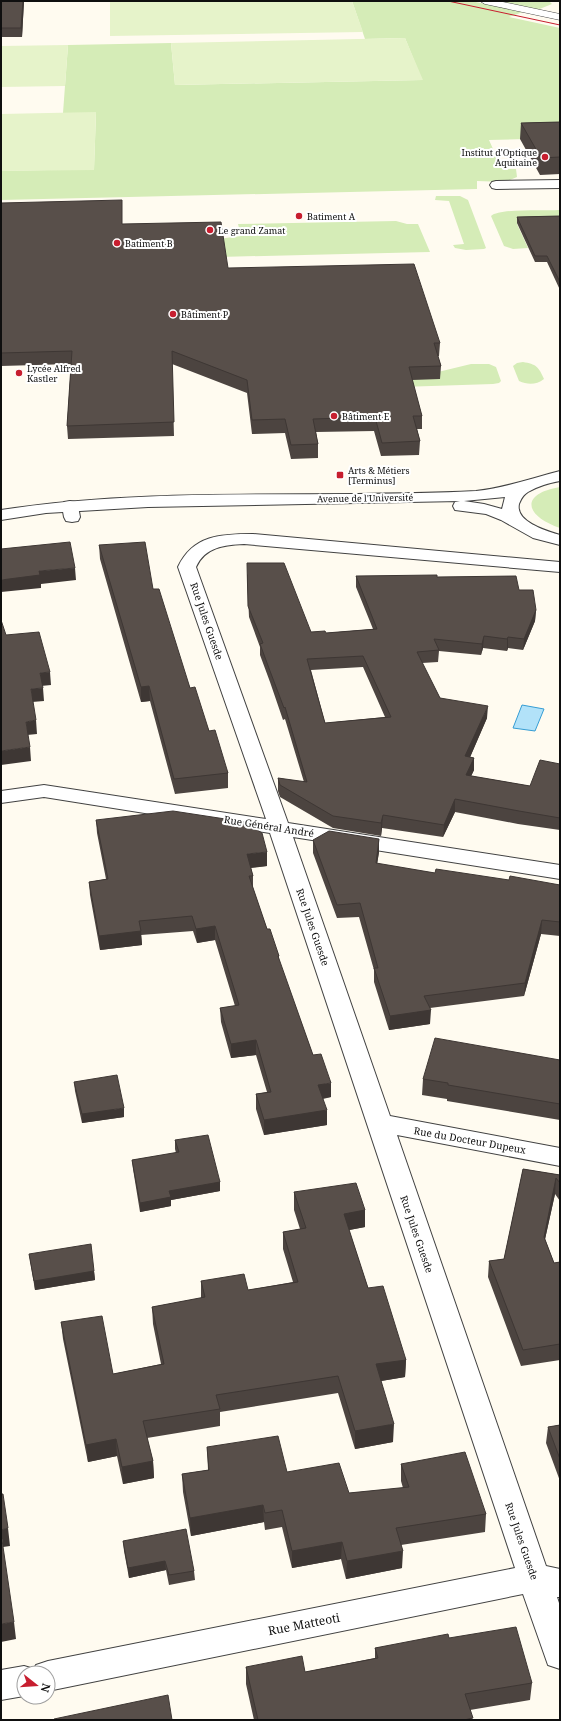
<svg xmlns="http://www.w3.org/2000/svg" width="561" height="1721" font-family="'Noto Serif',serif">
<rect width="100%" height="100%" fill="#fffbf0"/>
<path fill="#d5ecb7" d="M352,1h119l52,11 -14,5 51,11v110l-71,2 13,29h14l1,8 -12,5 -28,-1v8l-476,11v-29l93,-2 2,-56h-33l5,-68 103,-2 4,42 247,-5 -17,-42 -40,1z
M496,1h53l3,3 -15,6z
M436,196h24l8,4 18,48 -2,1 -18,1 -11,-2 -2,-3 11,-1 -15,-43 -14,-1z
M560,210v12l-43,2 11,24 -15,1 -9,-3 -13,-30c9,-8 55,-5 69,-6z
M396,221l11,3h11l12,28 -211,5 -1,-18 23,-3 -3,-12z
M523,362c13,2 16,5 21,17 -8,6 -16,6 -25,2l-6,-15 4,-3z
M471,364h18l7,3 5,14 -2,2 -6,1 -250,8 195,-20z
M560,487v41c-35,-12 -41,-34 0,-41z"/>
<path fill="#e6f3ca" d="M110,1h242l11,31 -253,4z
M405,38l18,42 -248,5 -4,-42z
M68,45l-3,41 -64,1v-41z
M96,112l-2,58 -93,1v-57z"/>
<path fill="#b2e2f9" stroke="#359dd4" d="M522,705l22,4 -9,22 -22,-3z"/>
<g fill="none" stroke-linecap="round" stroke-linejoin="round">
<g stroke="#424242" stroke-width="1">
<path id="pedestrian" d="M480,1h18l62,13v6l-75,-16z"/>
</g>
<g stroke="#424242" stroke-width="2">
<path id="minor" d="M560,180v8l-64,1 -4,-1 -2,-3 2,-3 4,-1z
M70,501l6,1 2,4 2,11 -2,4 -6,1 -6,-1 -2,-4 -2,-11 2,-4z
M253,534l307,28v10l-316,-28c-20,1 -39,3 -48,23l92,256 272,42v14l-267,-42 97,279 170,32v18l-163,-31 149,431 14,3v28h-3l3,9v63l-12,-4 -25,-71 -475,97v-18h-24v23l-23,4v-30l23,-4 10,3 2,-4 12,-4 467,-93 -245,-735 -226,-36 -43,6v-12l43,-6 222,34 -88,-252c15,-32 43,-33 75,-33z"/>
</g>
<g stroke="#424242" stroke-width="2">
<path id="tertiary" d="M560,471v10c-11,2 -22,5 -32,11 -5,3 -7,7 -9,12 -4,18 28,27 41,31v10l-27,-7 -32,-18 -15,-6 -31,-4 -2,-4 2,-4 5,-1 -312,6 -102,6 -45,7v-10c157,-24 317,-11 475,-19 29,-3 56,-13 84,-20zM505,497l-3,12 -18,-5 -20,-3z"/>
</g>
<use href="#pedestrian" fill="#fff" fill-rule="evenodd"/>
<use href="#minor" fill="#fff" fill-rule="evenodd"/>
<use href="#tertiary" fill="#fff" fill-rule="evenodd"/>
<path stroke="#c71e2f" stroke-width="1" d="M448,1l112,24"/>
</g>
<path fill="#4c4440" fill-rule="evenodd" d="M1,1h23l-2,36h-21z
M560,122v52l-20,1 -20,-36 1,-16z
M1,203l121,9v12l106,44 212,75 -1,13h-1l3,10 -1,13 -28,1 10,36v13h-5l3,12 -1,14 -38,1 -7,-25 -58,1 2,12v14l-27,1 -6,-26 -33,1 -5,-41 -75,-29 2,72 -106,3 -1,-13 4,-62 -70,2z
M560,216v74l-13,-28h-12l-18,-39v-6z
M99,545l54,44 37,99 38,85v15l-53,6 -25,-93 -9,1 -41,-143z
M247,574l64,58 15,1 47,-4 -17,-42v-11l81,1 82,13 17,20 -1,11 -12,29 -15,-2 -1,3 -24,-3 -2,7 -42,-4 -1,11 -16,1 18,35 47,20 -17,39 4,1v12l-3,6 59,10 30,-22v66l-42,-6 -63,-12 -12,25 -61,-9 -1,8 -48,-8 -53,-31 -2,-6v-13l26,4 -19,-63 -2,1 -13,-38 -10,-27v-8l-11,-30zM363,667l22,50 -60,6 -14,-53z
M96,820l171,46 -16,2 2,8v12l14,41 12,27v5l34,94 18,42 -8,2 4,26 -63,10 -8,-26v-15l11,-2 -11,-37 -25,3 -10,-36 -1,-14 15,-2 -20,-66 -18,3 -4,-12 -52,4 1,10 -42,5 -10,-55 -1,-13 17,-3 -9,-46z
M379,839v13l-2,12 58,9 125,12v51l-19,-2 -17,62 -94,12v16l-41,6 -15,-48v-12l-15,-53 -22,1 -24,-65v-13z
M560,1060v60l-113,-19v-2l-25,-4 1,-16z
M74,1082l50,35 -42,6 -7,-32z
M175,1140l45,42v9l-49,9v6l-31,6 -7,-43 -1,-9 44,-7 -1,-4z
M523,1169l37,6v26l-5,-7 -10,45 9,24 6,-1v98l-39,6 -33,-89 1,-16 15,-2z
M294,1192l71,18v17l-16,3 19,58 38,72 -1,17 -24,4 12,61 -38,7 -17,-56 -118,19v14l-73,12 6,23 1,17 -31,6 -6,-28 -29,6 -25,-123 -2,-17 52,52 48,-10 -8,-40 -1,-17 49,-9v-17l47,9 45,-8 -10,-33v-17l17,-3 -6,-19z
M29,1254l65,17 1,9 -60,10z
M560,1425v56l-14,-38 2,-16z
M207,1447l80,25 62,21 54,-5 -2,-7v-17l85,50 -1,18 -84,13 1,23 -56,11 -5,-20 -49,9 -10,-41 -17,3 -1,-8 -73,14 -8,-44 -1,-18 26,-4z
M123,1541l71,30 1,9 -26,5 -3,-15 -37,8 -5,-27z
M449,1638l83,45 -2,17 -60,10 2,10h-218l-8,-36v-17l59,5 70,-14v-10z"/>
<path fill="#3e3734" d="M23,1h1l-2,36 -1,-9z
M75,568l1,12 -35,4v4l-40,4v-12l38,-9z
M536,610l-1,11 -12,29 1,-11z
M484,636l-1,12 -2,7 1,-11z
M508,637v11l-1,3v-12z
M50,672l1,13 -10,1 -1,-13z
M149,686l1,15 -9,1v-15z
M43,688l1,13 -12,1 -1,-13z
M488,706l-1,12 -22,51v-13z
M36,720l1,14 -10,1 -1,-13z
M30,747l1,14 -30,4v-14z
M474,758v12l-8,17v-12z
M455,799v13l-12,25 1,-12z
M383,815l-1,13 -1,8v-13z
M379,839v13l-4,25 1,-14z
M267,852v14l-20,2v-14z
M542,920l-1,14 -17,62 1,-13z
M215,926v14l-18,3 -1,-14z
M141,931l1,14 -42,5 -1,-14z
M431,1010l-1,14 -41,6 1,-14z
M256,1040v15l-25,3v-14z
M331,1083v14l-14,2 1,-14z
M124,1108v9l-42,6v-9z
M327,1110v15l-63,10v-15z
M556,1178l-1,16 -13,59 2,-16z
M220,1182v9l-49,9v6l-31,6v-9l29,-12z
M365,1210v17l-21,4v-17z
M94,1271l1,9 -60,10 -1,-9z
M406,1360l-1,17 -30,5 1,-18z
M394,1424l-1,18 -38,7v-18z
M116,1439l1,17 -29,6 -2,-17z
M153,1461l1,17 -31,6 -1,-17z
M263,1505l1,17 -73,14 -1,-18z
M8,1528l2,18 -7,1 -2,-17z
M342,1542l-1,17 -49,9v-17z
M403,1551l-1,17 -56,11 1,-18z
M165,1561l1,9 -37,8 -1,-10z
M14,1622l2,17 -15,3v-18z"/>
<path fill="#584f4a" stroke="#3e3734" fill-rule="evenodd" d="M1,1h22l-2,27h-20z
M560,122v35l-19,1 -20,-35z
M122,200v24l99,-2 7,46 186,-4 26,79h-6l7,23 -32,1 13,49h-9l7,25 -38,2 -7,-26 -62,2 5,25 -27,1 -6,-26 -33,1 -5,-40 -75,-29 2,71 -107,4 5,-75 -71,2v-150z
M560,216v66l-13,-26h-12l-18,-39z
M70,542l5,26 -36,3 1,4 -39,5v-31z
M145,542l8,47h6l31,99 5,-1 14,44 6,-1 13,43 -54,6 -25,-93 -8,1 -42,-142z
M247,563h37l27,69 14,-1 1,2 51,-4 -21,-53 81,-1v2l79,-1 3,14h14l3,20 -12,29 -16,-2 -1,2 -23,-3 -2,8 -48,-5 5,11 -22,2 23,46 48,8 -23,50 9,2 -8,17 64,11 10,-26 20,4v54l-41,-7 -64,-12 -11,26 -61,-10 -2,8 -48,-7 -53,-31 -2,-7 29,4 -22,-75 -1,1 -14,-37 -10,-27 3,-1 -15,-37zM363,656l28,61 -66,6 -18,-64z
M1,620l5,15 33,-3 11,40 -10,1 3,15 -12,1 5,31 -10,2 4,25 -29,4z
M173,811l72,11 17,11 5,19 -20,2 6,22h-4l18,53h3l9,27h-1l35,99 8,-1 10,29 -13,2 9,25 -63,10 -8,-26 15,-2 -15,-52 -25,4 -11,-36 19,-3 -24,-79 -19,3 -4,-13 -53,5 2,10 -42,5 -10,-54 19,-3 -12,-59z
M329,831l50,8 -3,24 59,10 1,-4 73,11 1,-4 50,9v37l-18,-2 -17,63 -101,13 7,14 -41,6 -16,-48h4l-18,-65 -23,2 -24,-65z
M435,1038l125,22v44l-112,-19v-2l-25,-4z
M117,1075l7,33 -42,6 -8,-32z
M208,1135l12,47 -51,9 2,6 -31,6 -8,-43 47,-8 -4,-12z
M523,1169l37,6v8l-4,-5 -12,59 10,26 6,-1v82l-37,6 -34,-89 15,-2z
M356,1183l9,27 -21,4 24,74 15,-2 23,74 -30,4 18,60 -39,7 -17,-55 -122,19 4,14 -77,12 10,40 -31,6 -6,-28 -30,6 -25,-123 41,-6 11,58 51,-10 -12,-57 53,-10 -4,-16 43,-7 4,16 50,-8 -15,-50 23,-4 -12,-36z
M91,1244l3,27 -60,10 -5,-27z
M560,1425v34l-12,-32z
M278,1436l9,36 52,-9 10,30 60,-6 -8,-23 64,-12 21,62 -90,14 7,23 -56,10 -5,-19 -50,9 -10,-41 -17,3 -2,-8 -73,13 -8,-44 27,-4 -2,-23z
M1,1494h2l5,34 -7,2z
M186,1529l8,42 -25,4 -4,-14 -37,7 -5,-27z
M1,1533l13,89 -13,2z
M516,1627l16,56 -67,11 8,24 -9,2h-206l-12,-53 56,-11 3,16 73,-14 -3,-10 73,-14 1,4z
M168,1695l4,25h-118v-1z"/>
<g fill="#c71e2f" stroke="#fff" stroke-width="1.5">
<circle cx="545" cy="157" r="4"/>
<circle cx="299" cy="216" r="4"/>
<circle cx="210" cy="230" r="4"/>
<circle cx="117" cy="243" r="4"/>
<circle cx="173" cy="314" r="4"/>
<circle cx="19" cy="373" r="4"/>
<circle cx="334" cy="416" r="4"/>
<rect x="336" y="471" width="8" height="8" rx="2"/>
</g>
<g text-anchor="middle" dominant-baseline="central" stroke-width="4" stroke-linejoin="round" paint-order="stroke">
<g font-size="9" fill="#0f0f0f" stroke="#fff" text-anchor="start">
<text x="537" y="152" text-anchor="end">Institut d'Optique<tspan x="537" dy="10">Aquitaine</tspan></text>
<text x="307" y="216">Batiment A</text>
<text x="218" y="230">Le grand Zamat</text>
<text x="125" y="243">Batiment B</text>
<text x="181" y="314">Bâtiment P</text>
<text x="27" y="368">Lycée Alfred<tspan x="27" dy="10">Kastler</tspan></text>
<text x="342" y="416">Bâtiment E</text>
<text x="348" y="470">Arts &amp; Métiers<tspan x="348" dy="10">[Terminus]</tspan></text>
</g>
<g font-size="9" fill="#0f0f0f" stroke="#fff">
<text transform="translate(365 498) rotate(-1)">Avenue de l'Université</text>
</g>
<g font-size="10" fill="#0f0f0f" stroke="#fff">
<text transform="translate(207 621) rotate(71)">Rue Jules Guesde</text>
<text transform="translate(269 826) rotate(9)">Rue Général André</text>
<text transform="translate(313 927) rotate(71)">Rue Jules Guesde</text>
<text transform="translate(470 1140) rotate(10)">Rue du Docteur Dupeux</text>
<text transform="translate(417 1234) rotate(71)">Rue Jules Guesde</text>
<text transform="translate(522 1541) rotate(71)">Rue Jules Guesde</text>
</g>
<g font-size="12" fill="#0f0f0f" stroke="#fff">
<text transform="translate(304 1624) rotate(-11)">Rue Matteoti</text>
</g>
</g>
<rect width="561" height="1721" fill="none" stroke="#0f0f0f" stroke-width="4"/>
<g transform="translate(36 1685) rotate(107)"><circle r="19" fill="#ffffff" stroke="#9f9f9f"/>
<path d="M0-3L7 15L0 10L-7 15Z" fill="#c71e2f"/>
<text y="-6" font-size="11" font-weight="bold" text-anchor="middle" fill="#0f0f0f">N</text>
</g>
</svg>
